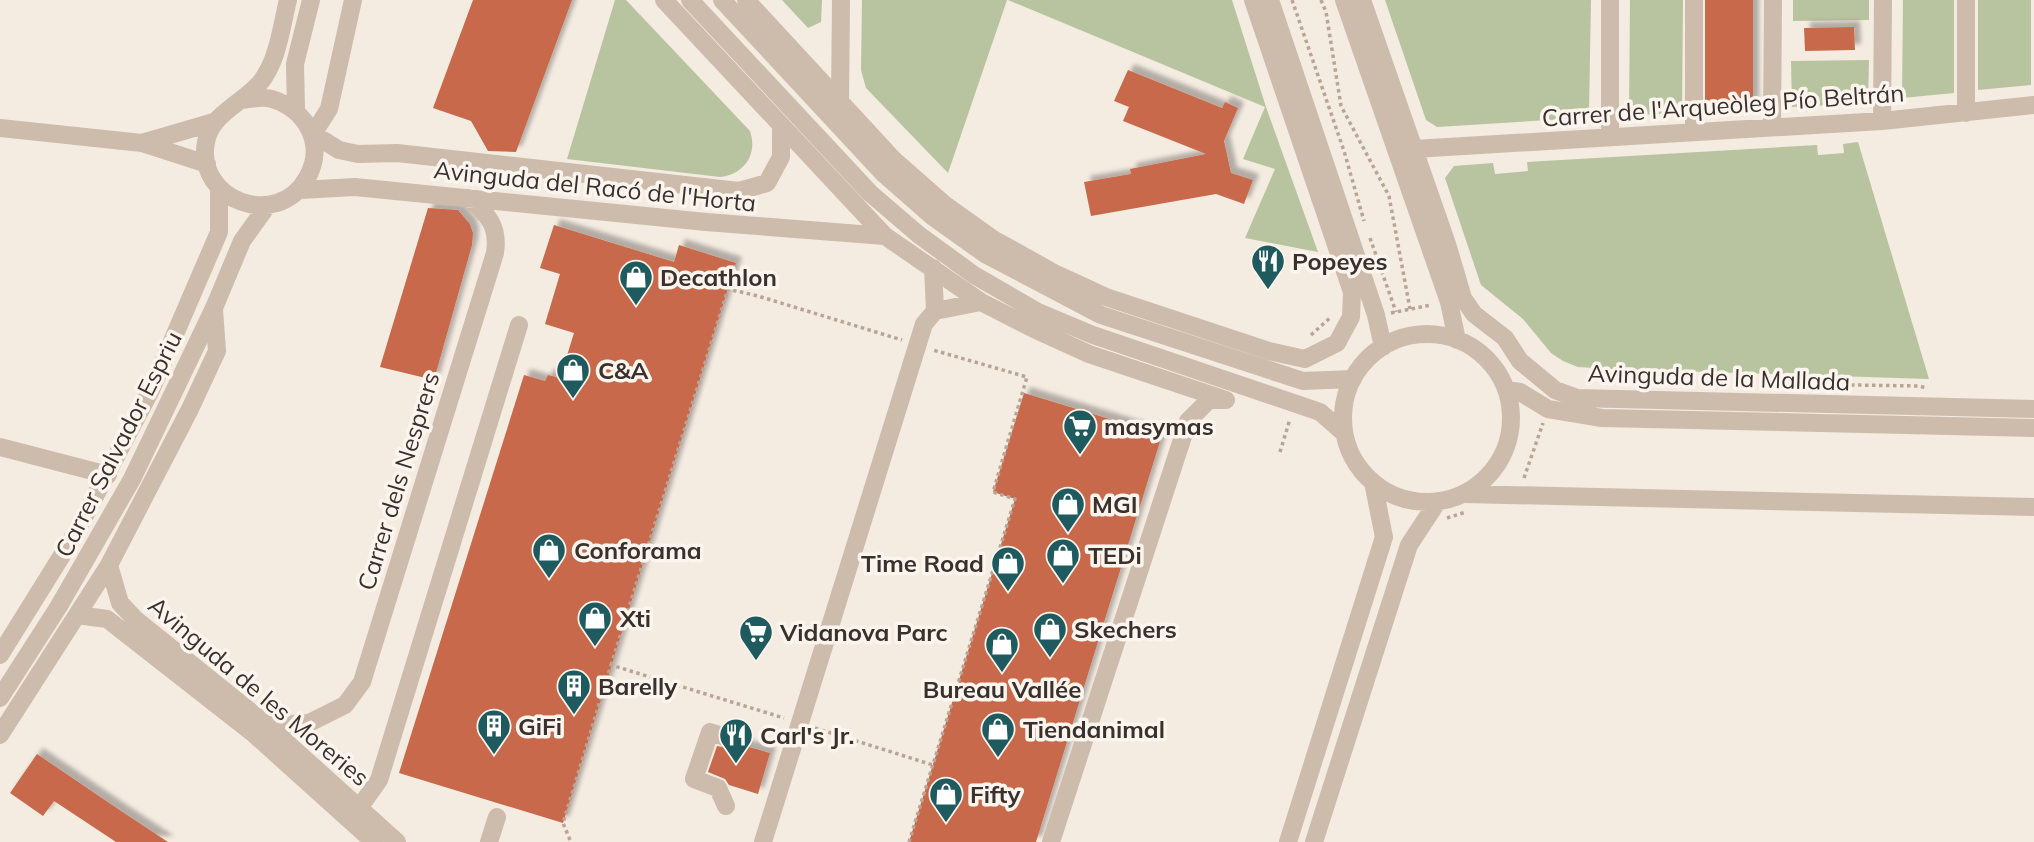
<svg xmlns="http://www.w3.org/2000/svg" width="2034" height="842" font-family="Mulish,sans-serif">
<defs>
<filter id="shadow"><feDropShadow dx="6" dy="-6" stdDeviation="2" flood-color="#0004"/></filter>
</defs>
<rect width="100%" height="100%" fill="#f4ebe1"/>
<path fill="#b8c4a0" d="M615,0h11l124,131c8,24 -6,43 -30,46l-153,-18z
M782,0h40l-1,22 -13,6z
M862,0h145l-59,173 -82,-85 -5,-18z
M1008,0h224l34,107 52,145 -73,-14 30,-69 -32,-10 22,-52z
M1385,0h206l-2,110 -9,8 -143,9 -11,-7z
M1630,0h53l-1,112 -53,4z
M1793,0h76v20l-76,1z
M1903,0h51v93l-52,5z
M1978,0h53v85l-53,5z
M1869,60l-1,43 -76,4 -1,-46z
M1858,142l71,237 -320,-10 -31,-2 -15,-6 -12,-8 -28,-34 -42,-34 -36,-107 9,-12 39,-3 2,11 33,-3 -1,-9 290,-17 1,10 26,-2 -1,-9z"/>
<path fill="#c8694b" filter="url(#shadow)" d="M473,0h99l-56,152 -28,-1 -17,-30 -38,-13z
M1705,0h48v105h-48z
M1854,27l1,23 -50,1 -1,-23z
M1128,70l94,38 3,-6 13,6 -14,33 7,32 22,7 -9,24 -28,-10 -125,22 -7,-34 47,-8 -1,-5 76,-15 -83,-33 6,-14 -15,-6z
M428,208l30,2 12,14 3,9 -1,12 -38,135 -54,-13z
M554,225l120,37 5,-17 57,18 -173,560 -164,-50 125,-398 21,6 3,-6 12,3 14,-45 -29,-9 15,-50 -20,-6z
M1024,393l138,42 -126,407h-127l106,-343 -22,-7z
M742,745l28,8 -12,41 -29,-9 -4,-6 -17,-7 9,-26 17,4z
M37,754l84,57 47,31h-52l-62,-41 -11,15 -33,-23z"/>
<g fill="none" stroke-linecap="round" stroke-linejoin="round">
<path stroke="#b9a596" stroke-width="3.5" stroke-dasharray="3.5 3.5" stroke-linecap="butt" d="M1292,0l52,151 20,70
M1321,0l5,12 15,94 48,90 21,113
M1370,238l26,74
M728,289l8,-26
M1391,313l40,-8
M1311,335l20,-18
M1788,384l131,2 8,2
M1280,452l10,-33
M1524,478l19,-55
M1447,518l19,-6
M611,665l117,-376 30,7 144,44
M815,728l118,37
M570,840l-7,-17 48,-158 173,53
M909,842l106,-343 -22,-7 34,-115 -94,-27"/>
<path stroke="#cdbbac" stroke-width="18" d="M664,0l221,236 96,66 53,27 55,25 137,46
M690,0l180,193 49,42 55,40 64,37 55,23 227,77 24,21
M722,0l162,174 49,43 52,37 116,61 202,66 50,-2
M746,0l148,160 50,44 49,35 63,35 50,23 163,54 36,8 32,-16 14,-26 1,-25 -99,-292
M1270,0l106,315 7,32
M1344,0l105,302 8,38
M1362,0l85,244 16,54 11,16 31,24 15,23 35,29 22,8 457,11
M241,100c9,-1 23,-4 31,-1 35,11 54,46 35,79 -30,53 -112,22 -101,-36 5,-28 35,-38 53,-58 19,-22 22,-56 29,-84
M840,103l1,-103
M296,110l-1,-46 16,-64
M1966,113v-113
M1882,121l1,-121
M1772,127l1,-127
M0,128l142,15 65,21
M1694,132v-132
M313,134l26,16 19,4 39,-1 342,38 28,-8 14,-26v-31
M313,134l16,-25 24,-109
M1610,137v-137
M142,143l72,-21
M1414,149l468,-28 152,-16
M300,190l55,-3 351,35 179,14
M933,268l2,43
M1343 418a84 84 0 1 1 168 0a84 84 0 1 1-168 0Z
M1507,390l13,2 28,17 54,9 432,10
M0,447l108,28
M1465,494l569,13
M109,565l11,38 15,16 132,106 130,117
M77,615l30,4 147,115 120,108
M0,655l74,-119 77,-146 68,-158v-44
M0,698l59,-92 73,-127 82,-171 28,-67 25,-35
M267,725l42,-2 36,-18 17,-23 133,-429c4,-27 -7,-39 -27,-55
M0,735l109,-170 81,-156 27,-58 -3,-41
M726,806l-8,-18 -24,-9 16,-47 22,7 4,-12
M359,808l20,-28 140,-455
M489,842l8,-25
M763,842l161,-518 11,-13 46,-9
M1051,842l137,-421 21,-21h16
M1288,842l96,-305 -11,-55
M1314,842l95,-297 29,-44"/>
</g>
<defs>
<g id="restaurant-pin" transform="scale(1.75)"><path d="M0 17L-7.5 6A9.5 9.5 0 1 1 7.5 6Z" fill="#1f5a5e" stroke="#fbf5ee"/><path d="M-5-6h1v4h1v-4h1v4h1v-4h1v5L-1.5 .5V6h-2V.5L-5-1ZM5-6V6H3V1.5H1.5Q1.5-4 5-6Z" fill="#fff"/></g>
<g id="shop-pin" transform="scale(1.75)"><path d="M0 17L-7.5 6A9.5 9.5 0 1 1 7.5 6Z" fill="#1f5a5e" stroke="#fbf5ee"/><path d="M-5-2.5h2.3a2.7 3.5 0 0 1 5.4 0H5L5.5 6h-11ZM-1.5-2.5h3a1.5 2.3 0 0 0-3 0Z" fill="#fff"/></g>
<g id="supermarket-pin" transform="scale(1.75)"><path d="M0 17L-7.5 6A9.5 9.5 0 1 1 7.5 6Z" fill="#1f5a5e" stroke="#fbf5ee"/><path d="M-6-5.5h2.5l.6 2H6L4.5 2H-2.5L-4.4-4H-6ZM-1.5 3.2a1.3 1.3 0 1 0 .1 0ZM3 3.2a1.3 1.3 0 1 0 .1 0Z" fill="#fff"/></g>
<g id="building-pin" transform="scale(1.75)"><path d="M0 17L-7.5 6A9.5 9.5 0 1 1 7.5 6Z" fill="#1f5a5e" stroke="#fbf5ee"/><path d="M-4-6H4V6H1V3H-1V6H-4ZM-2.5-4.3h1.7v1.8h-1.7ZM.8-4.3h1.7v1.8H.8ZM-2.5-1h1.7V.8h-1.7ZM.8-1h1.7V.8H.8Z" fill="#fff"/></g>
</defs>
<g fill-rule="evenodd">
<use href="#restaurant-pin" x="1268" y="261"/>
<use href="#shop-pin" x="636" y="277"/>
<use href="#shop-pin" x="573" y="370"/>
<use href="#supermarket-pin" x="1080" y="426"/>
<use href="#shop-pin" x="1068" y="504"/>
<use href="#shop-pin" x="549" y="550"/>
<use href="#shop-pin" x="1063" y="555"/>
<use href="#shop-pin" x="1008" y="563"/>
<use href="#shop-pin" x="595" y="618"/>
<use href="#shop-pin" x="1050" y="629"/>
<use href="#supermarket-pin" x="756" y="632"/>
<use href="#shop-pin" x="1002" y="644"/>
<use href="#building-pin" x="574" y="686"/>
<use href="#building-pin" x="494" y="726"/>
<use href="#shop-pin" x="998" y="729"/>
<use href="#restaurant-pin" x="736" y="735"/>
<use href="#shop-pin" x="946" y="794"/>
</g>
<g text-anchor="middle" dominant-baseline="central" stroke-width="7" stroke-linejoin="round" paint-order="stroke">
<g font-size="24" fill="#3b302b" stroke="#fbf5ee">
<text transform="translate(1723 105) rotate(-4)">Carrer de l'Arqueòleg Pío Beltrán</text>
<text transform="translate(595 186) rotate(6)">Avinguda del Racó de l'Horta</text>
<text transform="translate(1719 377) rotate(2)">Avinguda de la Mallada</text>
<text transform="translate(118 444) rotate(-63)">Carrer Salvador Espriu</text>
<text transform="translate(398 481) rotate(-73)">Carrer dels Nesprers</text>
<text transform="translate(259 691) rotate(40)">Avinguda de les Moreries</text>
</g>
<g font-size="24" font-weight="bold" fill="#3b302b" stroke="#fbf5ee" text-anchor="start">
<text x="1292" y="261">Popeyes</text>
<text x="660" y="277">Decathlon</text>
<text x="598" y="370">C&amp;A</text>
<text x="1104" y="426">masymas</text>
<text x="1092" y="504">MGI</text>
<text x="574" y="550">Conforama</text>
<text x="1088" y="555">TEDi</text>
<text x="984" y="563" text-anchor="end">Time Road</text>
<text x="620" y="618">Xti</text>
<text x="1074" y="629">Skechers</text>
<text x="780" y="632">Vidanova Parc</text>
<text x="598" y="686">Barelly</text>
<text x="1002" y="689" text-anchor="middle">Bureau Vallée</text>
<text x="518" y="726">GiFi</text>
<text x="1023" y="729">Tiendanimal</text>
<text x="760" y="735">Carl's Jr.</text>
<text x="970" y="794">Fifty</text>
</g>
</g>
</svg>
